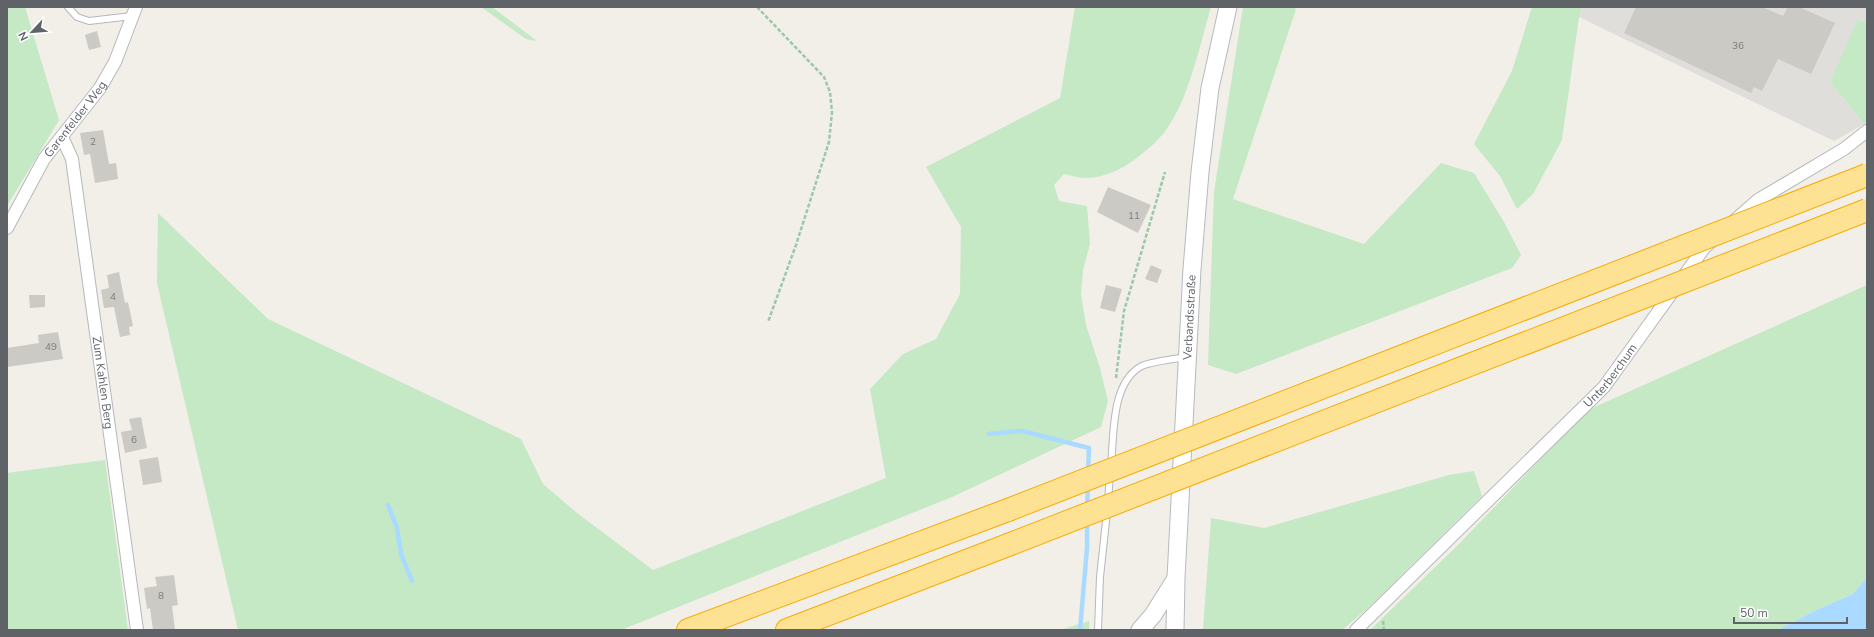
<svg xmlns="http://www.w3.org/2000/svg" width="1874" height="637" font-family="'Nunito Sans',sans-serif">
<rect width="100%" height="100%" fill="#f1efe8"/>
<path fill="#e0deda" d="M1582,7h285v15l-8,-3 -29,63 34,42 -30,17 -255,-124z"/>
<path fill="#c5e8c5" d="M7,7h18l34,113 -52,86z
M481,7h11l45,34 -11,-2z
M1075,7h136c-11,37 -22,92 -45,123 -8,11 -18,19 -28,27 -15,12 -34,21 -53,21 -7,0 -15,-3 -21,-4l-10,11 5,16 28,5 3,38 -7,26 -2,25 5,30 14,43 8,33 -7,26 -149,70 -331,133h-383l-81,-347 1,-70 110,106 253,120 22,45 34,29 76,57 233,-92 -16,-89 33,-35 33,-15 24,-45 1,-67 -35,-60 134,-69z
M1243,7h48l5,2 -63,190 131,45 77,-81 33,10 30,49 17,33 -9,13 -276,106 -28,-9 6,-173z
M1532,7h50l-3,10 -17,123 -29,54 -16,15 -17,-33 -26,-32 38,-73z
M1858,19l9,3v100l-3,2 -34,-42z
M1867,285v292l-14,17 -39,17 -36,19h-408l87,-84 131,-136z
M105,460l23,170h-121v-157z
M1474,471l8,25 -114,112 -26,22h-139l8,-112 53,10 185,-53z
M1089,621v9h-29z"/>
<path fill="#aadaff" d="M1867,577v53h-89l36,-19 39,-17z"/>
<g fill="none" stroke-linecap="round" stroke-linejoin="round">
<path stroke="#aadaff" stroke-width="4.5" d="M989,434l33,-3 67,17 -1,24
M388,505l9,23 4,26 11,27
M1087,508l1,-22
M1080,630l7,-82v-28"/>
</g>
<path fill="#cccac5" d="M1636,7h126l21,9 5,-9h11l36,16 -24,51 -33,-15 -16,32 -8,-4 -3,6 -127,-60z
M97,31l4,16 -12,3 -4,-15z
M103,130l6,34 7,-1 2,16 -23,4 -5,-29 -6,1 -4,-22z
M1108,187l43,18 -13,28 -41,-21z
M1151,265l11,5 -5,13 -12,-4z
M119,272l6,31 3,-1 5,24 -4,1 1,8 -10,2 -6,-30 -10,1 -3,-18 8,-2 -2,-13z
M1106,285l16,4 -7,23 -15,-4z
M29,295h16v12l-15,1z
M58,332l5,27 -56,8v-19l32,-5 -1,-8z
M141,417l6,31 -22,5 -4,-21 11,-2 -3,-11z
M158,457l4,25 -19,3 -4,-25z
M174,575l4,30 -6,1 3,24h-22l-3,-22 -3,1 -3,-21 13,-2 -2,-9z"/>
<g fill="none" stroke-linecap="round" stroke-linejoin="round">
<g stroke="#b5b8bc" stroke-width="8">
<path id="lane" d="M68,7l9,10 12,4 43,-5
M1111,465c3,-29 0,-81 29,-98 7,-5 36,-8 46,-10
M1108,501l2,-27
M1098,630l2,-53 7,-65"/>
</g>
<g stroke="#b5b8bc" stroke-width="14">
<g id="street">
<path id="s1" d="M62,137l10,22 65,471"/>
<path d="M1734,221l24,-21 86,-51 23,-18"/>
<path id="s2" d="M7,228l37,-69 56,-71 15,-26 21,-55"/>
<path id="s3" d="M1356,630l248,-243 100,-139 9,-8"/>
</g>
</g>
<g stroke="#b6babf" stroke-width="19">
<g id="secondary">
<path d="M1140,630l13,-15 22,-35"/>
<path id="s4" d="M1175,630l1,-52 16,-309 8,-97 10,-84 18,-81"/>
</g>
</g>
<g stroke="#f9ab00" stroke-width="24">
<path id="highway" d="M688,630l320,-120
M787,630l221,-85"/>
</g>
<path stroke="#9cc7a9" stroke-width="2.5" stroke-dasharray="4 2" stroke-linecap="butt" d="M757,7l67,70 6,15 2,20 -3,30 -33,103 -28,77
M1116,378l8,-67 41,-139
M1383,621l1,9"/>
<use href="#lane" stroke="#fff" stroke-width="6"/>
<use href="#street" stroke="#fff" stroke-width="12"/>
<use href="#secondary" stroke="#fff" stroke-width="17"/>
<use href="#highway" stroke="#fde293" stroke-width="22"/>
<g stroke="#f9ab00" stroke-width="24" stroke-linecap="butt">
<path id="highway-bridge" d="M1008,510l859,-335
M1008,545l859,-335"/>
</g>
<use href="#highway-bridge" stroke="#fde293" stroke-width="22"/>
</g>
<g text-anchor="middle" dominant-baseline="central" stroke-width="4" stroke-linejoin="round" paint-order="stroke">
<g font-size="10" fill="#7a7d7f">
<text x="1738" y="46">36</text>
<text x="93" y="142">2</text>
<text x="1134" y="216">11</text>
<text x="113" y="297">4</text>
<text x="51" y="347">49</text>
<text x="134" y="440">6</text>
<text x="161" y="596">8</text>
</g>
<g font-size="12" fill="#5f6368" stroke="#fff">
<text stroke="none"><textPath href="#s2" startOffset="129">Garenfelder Weg</textPath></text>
<text stroke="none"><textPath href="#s4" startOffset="313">Verbandsstraße</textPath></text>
<text stroke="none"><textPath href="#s3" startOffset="360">Unterberchum</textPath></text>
<text stroke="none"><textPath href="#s1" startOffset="250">Zum Kahlen Berg</textPath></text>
</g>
</g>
<rect width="1874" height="637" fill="none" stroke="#5f6368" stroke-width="16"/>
<g transform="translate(32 32) rotate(244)" stroke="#ffffff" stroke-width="3" paint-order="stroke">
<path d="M0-3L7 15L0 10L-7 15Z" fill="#5f6368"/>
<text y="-6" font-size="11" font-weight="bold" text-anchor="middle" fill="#5f6368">N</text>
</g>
<path d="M1734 617v6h113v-6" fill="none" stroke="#5f6368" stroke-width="2"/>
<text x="1740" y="617" font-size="12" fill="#5f6368" stroke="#ffffff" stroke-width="3" paint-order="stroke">50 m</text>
</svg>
